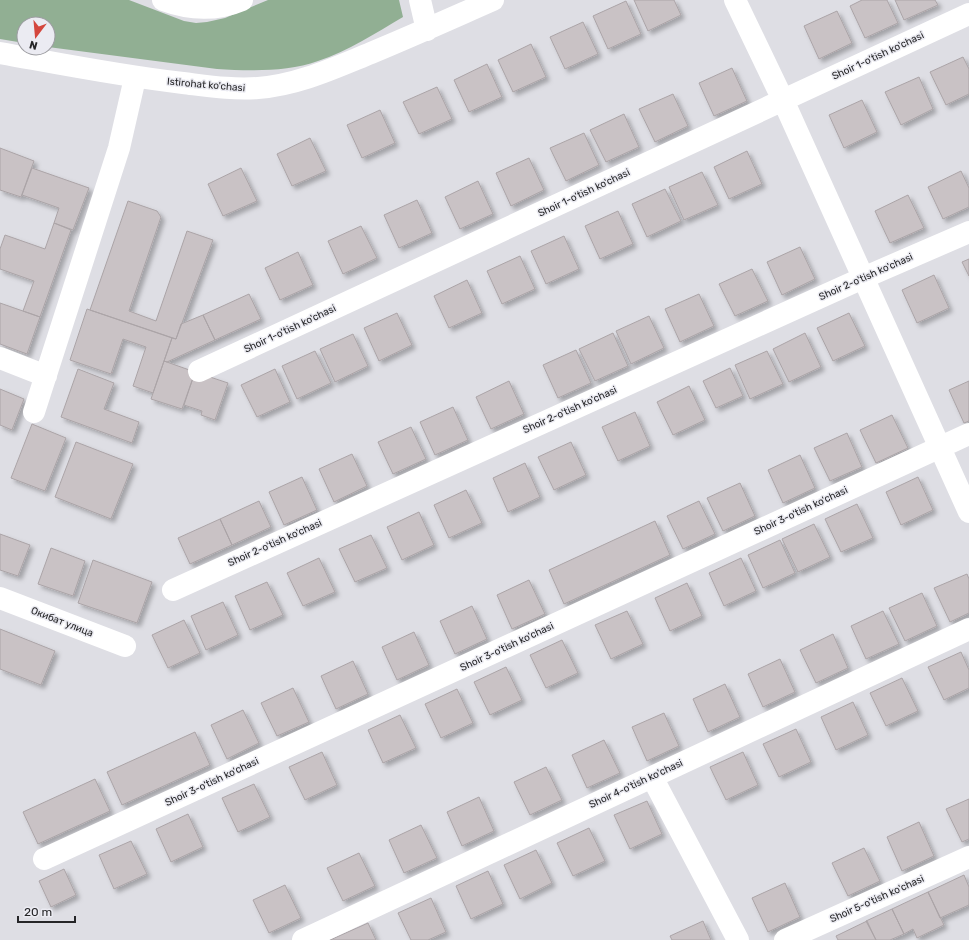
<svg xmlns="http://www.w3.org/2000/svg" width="969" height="940" font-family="Rubik,sans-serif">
<defs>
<filter id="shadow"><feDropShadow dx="3.5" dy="3.5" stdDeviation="2" flood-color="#0004"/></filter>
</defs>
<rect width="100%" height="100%" fill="#dedee4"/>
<path fill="#91af93" d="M0,0h129l55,21 12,2 11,-1 18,-4 43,-18h131l4,17c-27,16 -55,34 -85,44 -31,11 -68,10 -101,8l-169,-22v-23h-24v19l-24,-4z"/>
<path fill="#c9c2c5" stroke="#aba4a7" filter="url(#shadow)" d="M634,0h40l7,15 -33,16z
M862,0h25l11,23 -33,15 -15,-32z
M895,0h40l3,5 -34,15z
M626,1l15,33 -33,15 -15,-33z
M837,11l15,32 -33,16 -15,-33z
M583,22l15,32 -33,15 -15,-32z
M531,44l15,33 -33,15 -15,-32z
M963,57l6,12v25l-23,11 -16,-33z
M487,64l15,33 -33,15 -15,-32z
M732,68l15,33 -33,15 -15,-33z
M919,77l14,32 -32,16 -16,-33z
M437,87l15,32 -33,15 -16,-32z
M673,94l15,32 -33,16 -16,-33z
M862,100l15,32 -33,16 -15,-33z
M380,110l15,33 -33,15 -15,-33z
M624,114l15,33 -33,15 -16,-32z
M584,133l15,32 -33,16 -16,-33z
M310,138l16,33 -34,15 -15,-32z
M0,148l34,13 -13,36 -21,-7z
M747,151l15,33 -33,15 -15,-32z
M529,158l15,32 -33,16 -15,-33z
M32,168l57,20 -16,42 -19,-7 5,-15 -37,-13z
M241,168l16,33 -34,15 -15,-32z
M961,171l8,17v19l-26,12 -15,-32z
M702,172l16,33 -34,15 -15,-33z
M478,181l15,33 -33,15 -15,-32z
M665,189l16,32 -34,16 -15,-33z
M908,195l16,33 -34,15 -15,-32z
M417,200l15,33 -33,15 -15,-33z
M128,201l29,10 4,6 -32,94 27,10 31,-90 26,9 -37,99 -86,-29z
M618,211l15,33 -33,15 -15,-33z
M54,223l17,7 -31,87 -17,-6 11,-30 -34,-12v-20l5,-14 40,14z
M361,226l16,32 -34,16 -15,-33z
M564,236l15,33 -33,15 -15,-33z
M800,247l15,32 -33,16 -15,-33z
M298,252l15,33 -33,15 -15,-32z
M520,256l15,33 -33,15 -15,-33z
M969,259v17l-7,-14z
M752,269l16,32 -33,15 -16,-32z
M934,275l15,33 -32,15 -15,-33z
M467,280l15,33 -33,15 -15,-32z
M249,294l12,25 -46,21 -12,-25z
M699,294l15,32 -34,16 -15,-33z
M0,303l40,14 -13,37 -27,-10z
M87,309l85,29 -19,55 -20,-7 13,-39 -23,-8 -12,35 -41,-14z
M397,313l15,32 -33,16 -15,-33z
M849,313l16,33 -32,15 -16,-33z
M203,315l12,25 -48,22 -3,-1 8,-23 4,1 5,-15z
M649,316l15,32 -33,16 -15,-33z
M613,333l15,33 -33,15 -16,-32z
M805,333l16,34 -32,15 -16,-33z
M353,334l15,32 -33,16 -15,-33z
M576,350l15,33 -33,15 -15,-33z
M315,351l16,32 -34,16 -15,-33z
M767,351l16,33 -33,15 -15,-34z
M164,361l31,11 -13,37 -31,-10z
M730,368l13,28 -27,12 -13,-27z
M78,369l36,14 -10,26 35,13 -7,21 -71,-26z
M275,369l15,33 -33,15 -16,-32z
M195,372l33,11 -13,37 -14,-5 1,-4 -18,-6z
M509,381l15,33 -33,15 -15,-32z
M969,381v40l-5,2 -15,-33z
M689,386l16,34 -32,15 -16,-33z
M0,389l24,10 -12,31 -12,-5z
M453,407l15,33 -33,15 -15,-33z
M635,412l15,34 -32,15 -16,-34z
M892,415l16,33 -32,15 -16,-33z
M32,424l34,14 -21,53 -34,-13z
M411,427l15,32 -33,15 -15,-32z
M847,433l15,34 -32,14 -16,-33z
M76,442l57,22 -22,55 -56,-22z
M571,442l15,33 -32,15 -16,-33z
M352,454l15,32 -33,16 -15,-33z
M800,455l15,33 -32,15 -15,-33z
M525,463l15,34 -32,15 -15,-34z
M302,477l15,33 -33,15 -15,-33z
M918,477l15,33 -32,15 -15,-33z
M740,483l15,33 -32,15 -16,-33z
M466,490l16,33 -33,15 -15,-33z
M259,501l12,26 -39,18 -12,-26z
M699,501l16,33 -32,15 -16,-33z
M857,504l16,34 -32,14 -16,-33z
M419,512l15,33 -32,15 -15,-33z
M220,519l12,26 -42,19 -12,-26z
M655,521l15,34 -106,49 -15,-34z
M814,524l16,33 -32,15 -16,-33z
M0,534l30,11 -12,31 -18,-6z
M371,535l16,33 -32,14 -16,-33z
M780,540l15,33 -32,15 -15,-33z
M51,548l34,13 -12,35 -35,-12z
M319,558l16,34 -32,14 -16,-33z
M741,558l15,33 -32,15 -15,-33z
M93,560l59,22 -15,41 -59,-20z
M967,574l2,5v34l-19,9 -16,-34z
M529,580l16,34 -33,15 -15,-34z
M267,582l16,33 -33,15 -15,-34z
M687,583l15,33 -32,15 -15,-33z
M922,593l15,33 -32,15 -16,-33z
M223,602l15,33 -32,15 -15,-34z
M472,606l15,33 -32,15 -15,-33z
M627,611l16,33 -32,15 -16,-34z
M883,611l16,33 -33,15 -15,-33z
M184,620l16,33 -32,15 -16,-33z
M0,629l55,22 -14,34 -41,-16z
M414,632l15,33 -32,15 -15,-33z
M833,634l15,34 -32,15 -16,-33z
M562,640l16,33 -32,15 -16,-33z
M961,652l8,18v18l-25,12 -16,-33z
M780,659l15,33 -32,15 -15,-33z
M353,661l15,33 -32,15 -15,-33z
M506,667l16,33 -32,15 -16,-33z
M902,678l16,33 -32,15 -16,-33z
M725,684l15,33 -32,15 -15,-33z
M293,688l16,34 -32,14 -16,-33z
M457,689l16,34 -32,15 -16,-34z
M853,702l15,33 -32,15 -15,-33z
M243,710l16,33 -32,16 -16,-34z
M664,713l15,33 -32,15 -15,-34z
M400,715l16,33 -33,15 -15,-33z
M796,729l15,33 -32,15 -16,-33z
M195,732l15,33 -88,40 -15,-33z
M604,740l16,33 -33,15 -15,-33z
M322,752l15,33 -32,15 -16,-33z
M743,752l15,33 -32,15 -16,-33z
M546,767l16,33 -32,15 -16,-33z
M95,779l15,32 -72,33 -15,-32z
M254,784l16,33 -32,15 -16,-34z
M479,797l15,34 -32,15 -15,-34z
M969,799v40l-7,3 -16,-33z
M647,801l15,33 -32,15 -16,-34z
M188,814l15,33 -32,15 -15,-33z
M919,822l15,34 -32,15 -15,-34z
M421,825l16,33 -33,15 -15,-33z
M589,828l16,33 -32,15 -16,-33z
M131,841l16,33 -33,15 -15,-34z
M864,848l16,33 -32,15 -16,-33z
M536,850l16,33 -32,16 -16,-34z
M359,853l16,33 -32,15 -16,-33z
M64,869l12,26 -25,12 -12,-26z
M488,871l15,33 -32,15 -15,-33z
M964,875l5,12v18l-29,13 -12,-26z
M785,883l15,34 -32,15 -16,-34z
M285,885l16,33 -32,15 -16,-33z
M928,892l16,33 -27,13 -4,-9 -9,5 -12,-25z
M431,898l15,34 -18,8h-17l-13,-27z
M892,909l12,25 -14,6h-14l-10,-19z
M703,921l8,19h-39l-2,-4z
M867,921l9,19h-38l-2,-4z
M368,923l8,17h-46z"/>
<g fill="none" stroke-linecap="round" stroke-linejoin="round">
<path stroke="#fff" stroke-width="22" d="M735,0l48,100 186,412
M0,358l46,18
M199,371l770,-357
M34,412l85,-264 16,-70
M173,590l690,-312 106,-46
M0,598l125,48
M652,777l86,163
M44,859l925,-425
M303,940l666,-311
M785,940l184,-83"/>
<path stroke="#fff" stroke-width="22" d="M163,0c27,10 53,11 79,0
M420,0l7,30
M0,53c61,11 121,23 183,30 25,3 50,7 75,5 40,-3 76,-20 113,-35 41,-17 81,-35 122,-53"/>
</g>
<g text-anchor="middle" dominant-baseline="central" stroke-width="3" stroke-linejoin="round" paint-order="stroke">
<g font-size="10" fill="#252527" stroke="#ebebf2">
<text transform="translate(878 56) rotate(-25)">Shoir 1-o'tish ko'chasi</text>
<text transform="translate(206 85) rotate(5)">Istirohat ko'chasi</text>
<text transform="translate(584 193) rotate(-25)">Shoir 1-o'tish ko'chasi</text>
<text transform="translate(866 277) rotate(-24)">Shoir 2-o'tish ko'chasi</text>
<text transform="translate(290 329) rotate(-25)">Shoir 1-o'tish ko'chasi</text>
<text transform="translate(570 410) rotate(-24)">Shoir 2-o'tish ko'chasi</text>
<text transform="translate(801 511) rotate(-25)">Shoir 3-o'tish ko'chasi</text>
<text transform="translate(275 543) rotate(-24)">Shoir 2-o'tish ko'chasi</text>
<text transform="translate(62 622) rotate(21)">Окибат улица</text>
<text transform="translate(507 647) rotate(-25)">Shoir 3-o'tish ko'chasi</text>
<text transform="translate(212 782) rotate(-25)">Shoir 3-o'tish ko'chasi</text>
<text transform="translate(636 784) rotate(-25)">Shoir 4-o'tish ko'chasi</text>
<text transform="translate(877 899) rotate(-24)">Shoir 5-o'tish ko'chasi</text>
</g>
</g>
<g transform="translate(36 36) rotate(196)"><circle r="19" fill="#ebebf2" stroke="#9c9ca1"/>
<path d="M0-3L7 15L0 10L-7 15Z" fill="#d4463d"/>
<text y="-6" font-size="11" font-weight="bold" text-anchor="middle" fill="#252527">N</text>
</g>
<path d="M18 916v6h57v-6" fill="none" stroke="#252527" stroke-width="2"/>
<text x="24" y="916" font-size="12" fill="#252527" stroke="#ebebf2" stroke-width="3" paint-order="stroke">20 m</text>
</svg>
